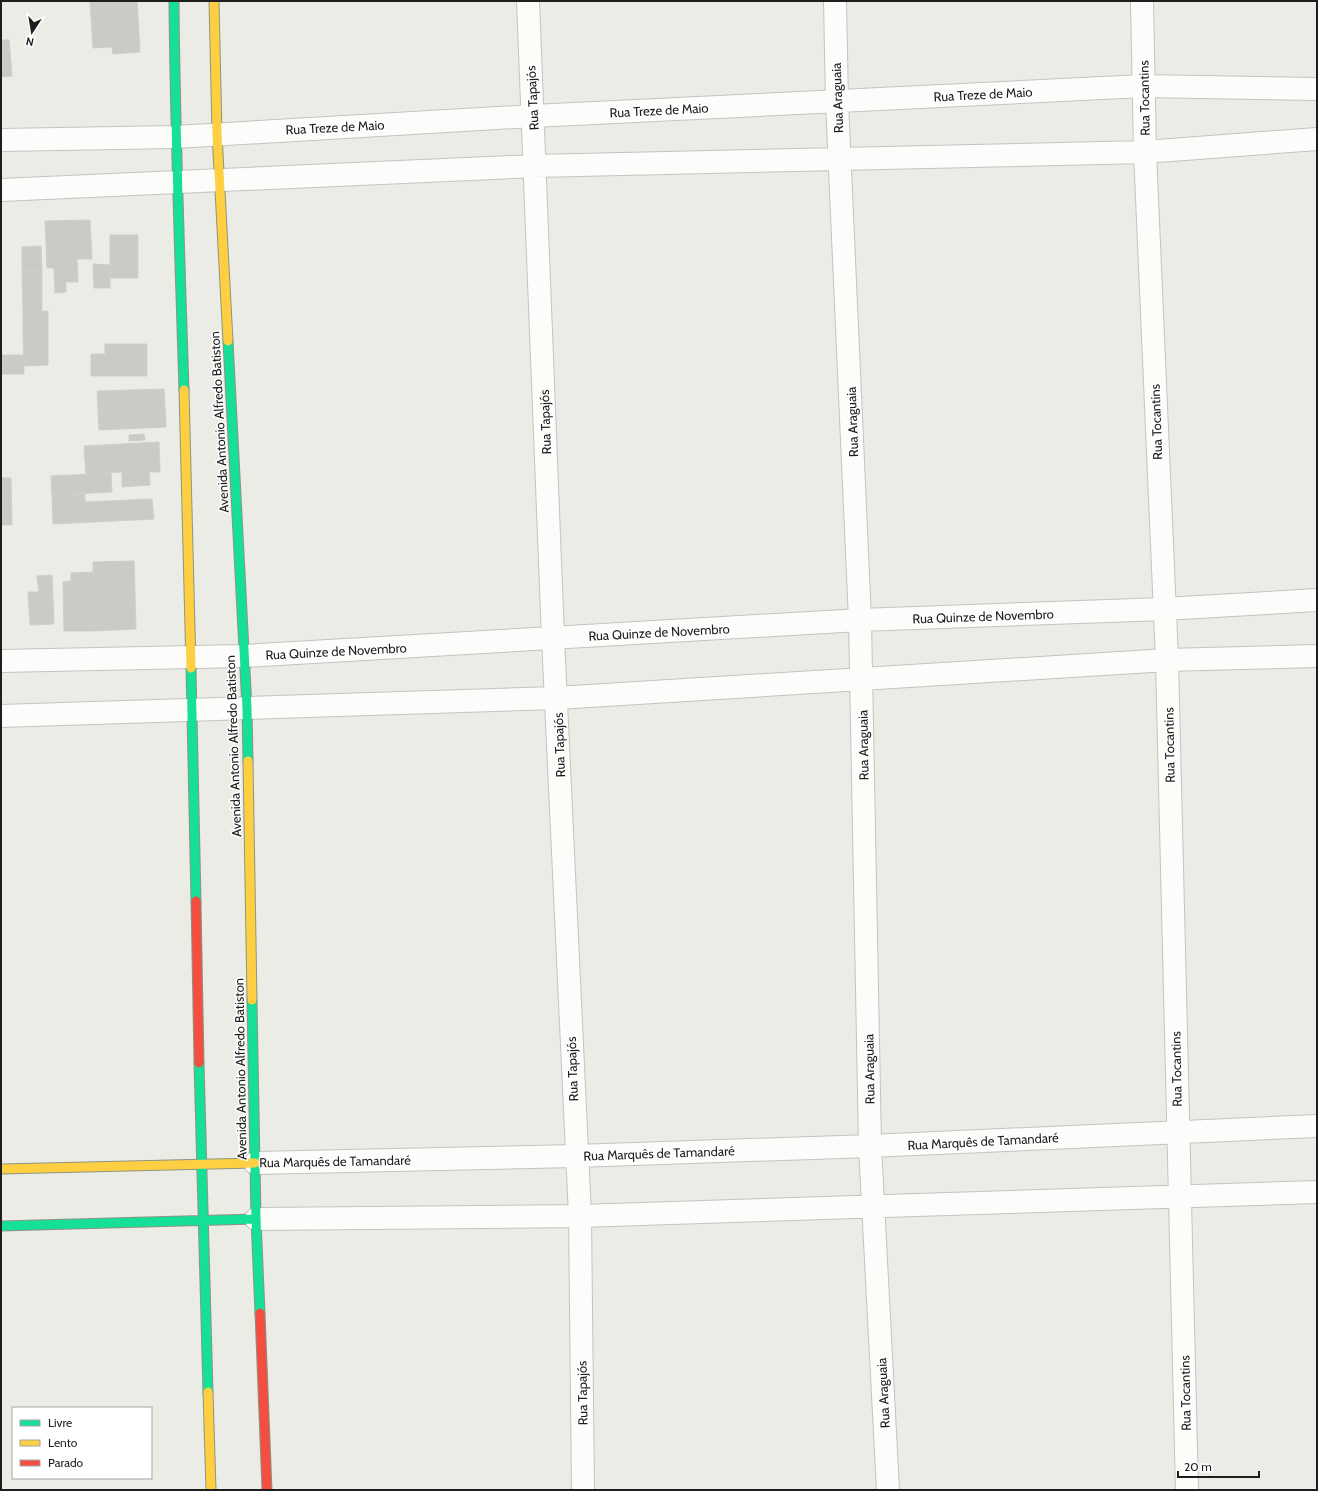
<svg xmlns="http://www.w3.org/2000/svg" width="1318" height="1491" font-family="Cabin,sans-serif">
<rect width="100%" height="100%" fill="#ecece7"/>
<path fill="#cacac7" stroke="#cfcec9" d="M90,1h47l3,51 -27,2 -1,-7 -19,1z
M1,40h8l3,36 -11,1z
M90,220l2,39h-15l1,23h-12v10l-11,1 -1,-25h-7l-2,-47z
M110,235h28v43h-28z
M41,246l1,25h-20v-24z
M93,264l17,1v23h-16z
M22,271h20v40l-19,1z
M48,311v23l-25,1v-23z
M48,334v31l-24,1 -1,-31z
M105,344h42v32h-56v-22h14z
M1,349l1,6 1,19h-2z
M2,355h22v19h-21z
M164,389l2,38 -67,3 -2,-39z
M144,434l1,6 -16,1v-6z
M159,442l1,30h-11l1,13 -28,2v-15l-36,2 -2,-28z
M111,473l1,19 -60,3 -1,-19z
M1,478h10l1,47h-11z
M85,494v8l67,-3 2,20 -101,5 -1,-29z
M134,561l2,68 -42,2 -1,-69z
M93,572l1,59h-30l-1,-49 8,-1v-8z
M52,575l2,49 -24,1 -2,-33h11l-2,-16z"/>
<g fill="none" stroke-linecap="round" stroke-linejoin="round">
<g stroke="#c3c3c1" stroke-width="24">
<path id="street" d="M528,1l25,637 27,578 3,274
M835,1l2,101 23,518 10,526 18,344
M1142,1l3,151 22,508 20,830
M1,140l174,-3 358,-21 610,-30 174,3
M1,190l534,-24 610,-14 172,-13
M1,661l242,-5 617,-36 304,-11 153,-9
M1,716l556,-18 610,-38 150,-4
M255,1163l321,-7 294,-10 447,-20
M256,1219l324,-3 737,-24"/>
</g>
<g stroke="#8e9581" stroke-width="11">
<path id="fast" d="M174,1c1,130 6,259 10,389
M228,341l19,367 1,53
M191,668l5,233
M252,1000l4,219 4,94
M199,1063l9,329
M1,1226l255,-7"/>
</g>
<g stroke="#8e9581" stroke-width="11">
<path id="slow" d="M214,1l3,133 11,207
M184,390l7,278
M248,761l4,239
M1,1169l254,-6
M208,1392l3,98"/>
</g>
<g stroke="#8e9581" stroke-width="11">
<path id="jam" d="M196,901l3,162
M260,1313l7,177"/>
</g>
<use href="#street" stroke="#fcfcfb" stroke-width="22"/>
<use href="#fast" stroke="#16e098" stroke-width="9"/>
<use href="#slow" stroke="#ffcf43" stroke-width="9"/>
<use href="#jam" stroke="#f24e42" stroke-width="9"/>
</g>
<g text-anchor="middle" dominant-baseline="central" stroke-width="3" stroke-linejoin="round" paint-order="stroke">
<g font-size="13" fill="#1e1e1e" stroke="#fff">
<text transform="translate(983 94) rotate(-3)">Rua Treze de Maio</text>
<text transform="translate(532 98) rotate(-93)">Rua Tapajós</text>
<text transform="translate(837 98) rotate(-92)">Rua Araguaia</text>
<text transform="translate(1144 98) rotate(-91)">Rua Tocantins</text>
<text transform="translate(659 110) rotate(-3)">Rua Treze de Maio</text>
<text transform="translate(335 127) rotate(-3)">Rua Treze de Maio</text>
<text transform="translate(219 422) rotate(-93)">Avenida Antonio Alfredo Batiston</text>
<text transform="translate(545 422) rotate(-92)">Rua Tapajós</text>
<text transform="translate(852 422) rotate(-92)">Rua Araguaia</text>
<text transform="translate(1156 422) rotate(-92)">Rua Tocantins</text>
<text transform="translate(983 616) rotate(-2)">Rua Quinze de Novembro</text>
<text transform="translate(659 632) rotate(-3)">Rua Quinze de Novembro</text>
<text transform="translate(336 651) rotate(-3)">Rua Quinze de Novembro</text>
<text transform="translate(559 745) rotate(-92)">Rua Tapajós</text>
<text transform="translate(863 745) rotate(-91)">Rua Araguaia</text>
<text transform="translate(1169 745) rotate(-91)">Rua Tocantins</text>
<text transform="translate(233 746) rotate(-92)">Avenida Antonio Alfredo Batiston</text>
<text transform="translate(240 1069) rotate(-91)">Avenida Antonio Alfredo Batiston</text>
<text transform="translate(572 1069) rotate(-92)">Rua Tapajós</text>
<text transform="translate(869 1069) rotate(-91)">Rua Araguaia</text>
<text transform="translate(1176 1069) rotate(-91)">Rua Tocantins</text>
<text transform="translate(983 1141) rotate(-3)">Rua Marquês de Tamandaré</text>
<text transform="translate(659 1153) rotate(-2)">Rua Marquês de Tamandaré</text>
<text transform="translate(335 1161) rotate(-1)">Rua Marquês de Tamandaré</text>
<text transform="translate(582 1393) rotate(-91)">Rua Tapajós</text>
<text transform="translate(883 1393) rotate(-93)">Rua Araguaia</text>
<text transform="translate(1185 1393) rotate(-91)">Rua Tocantins</text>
</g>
</g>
<rect width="1318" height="1491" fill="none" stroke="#1e1e1e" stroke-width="4"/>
<rect x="12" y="1407" width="140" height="72" fill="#ffffff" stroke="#a5a5a5"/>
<rect x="20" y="1420" width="20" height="6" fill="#16e098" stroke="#a5a5a5"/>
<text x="48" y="1427" font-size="12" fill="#1e1e1e">Livre</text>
<rect x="20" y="1440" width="20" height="6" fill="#ffcf43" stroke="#a5a5a5"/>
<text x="48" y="1447" font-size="12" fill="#1e1e1e">Lento</text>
<rect x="20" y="1460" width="20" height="6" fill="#f24e42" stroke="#a5a5a5"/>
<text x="48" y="1467" font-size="12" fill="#1e1e1e">Parado</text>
<g transform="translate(32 32) rotate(192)" stroke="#ffffff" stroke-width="3" paint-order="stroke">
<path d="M0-3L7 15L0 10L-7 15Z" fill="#1e1e1e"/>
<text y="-6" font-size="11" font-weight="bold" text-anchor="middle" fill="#1e1e1e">N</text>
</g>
<path d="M1178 1471v6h81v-6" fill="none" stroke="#1e1e1e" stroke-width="2"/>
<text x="1184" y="1471" font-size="12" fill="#1e1e1e" stroke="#ffffff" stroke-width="3" paint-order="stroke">20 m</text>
</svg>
